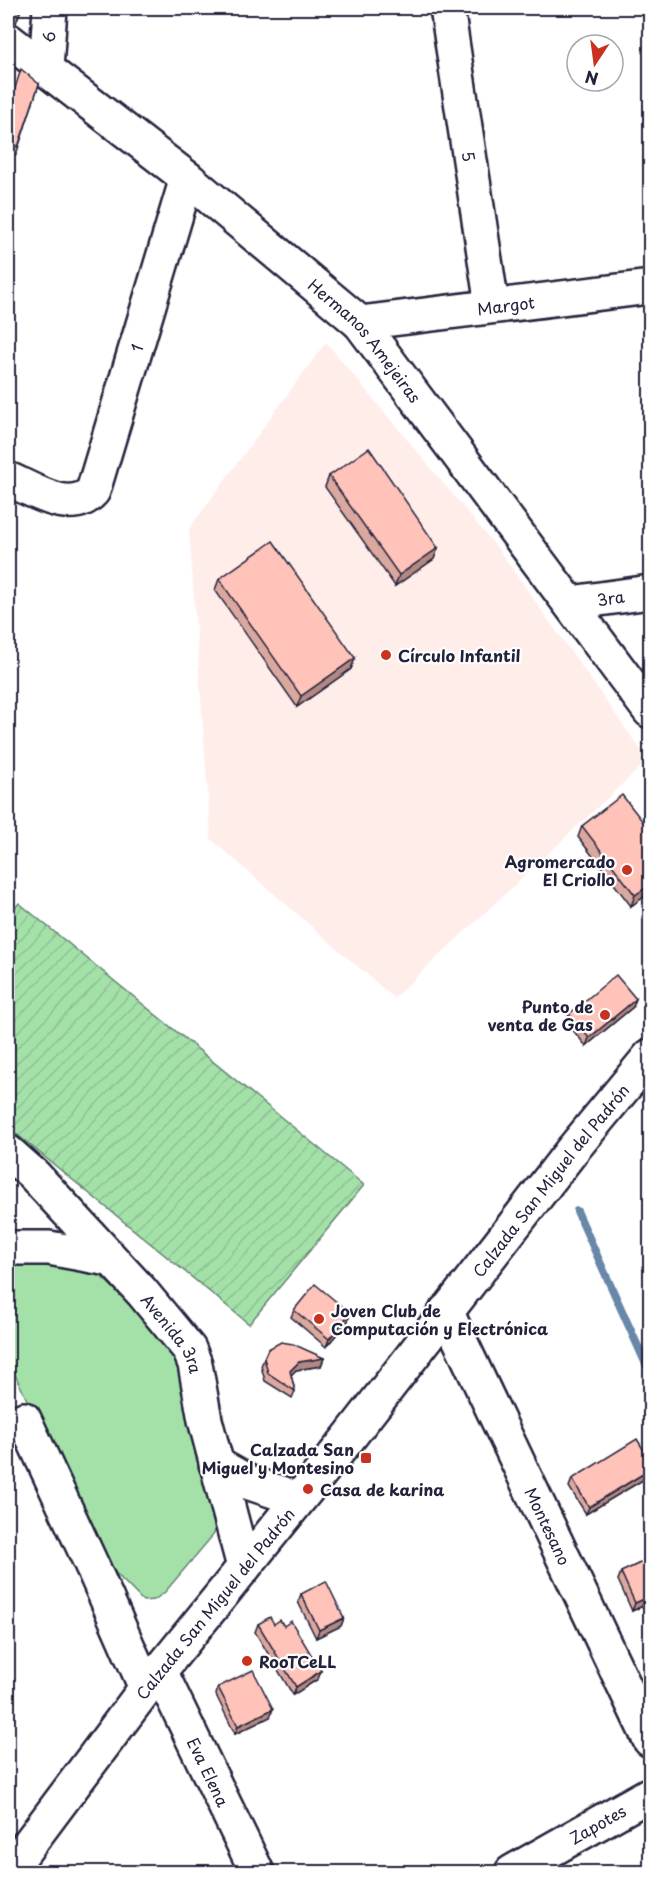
<svg xmlns="http://www.w3.org/2000/svg" width="658" height="1880" font-family="'Playpen Sans',sans-serif">
<defs>
<pattern id="garden-furrows" width="10" height="10" patternUnits="userSpaceOnUse" patternTransform="scale(1.5)"><rect width="10" height="10" fill="#a4e1a9"/><path d="M-1 1l2-2M0 10L10 0M9 11l2-2" fill="none" stroke="#8dc192"/></pattern>
</defs>
<rect width="100%" height="100%" fill="#fff"/>
<filter id="ink" filterUnits="userSpaceOnUse"><feTurbulence type="fractalNoise" baseFrequency=".0167" numOctaves="2"/><feDisplacementMap in="SourceGraphic" scale="12" xChannelSelector="R" yChannelSelector="G"/><feConvolveMatrix kernelMatrix="1 2 1 2 8 2 1 2 1" color-interpolation-filters="sRGB"/></filter>
<g filter="url(#ink)">
<path fill="#ffedea" d="M326,342l172,207 150,211 -254,238 -183,-159 -22,-310z"/>
<path fill="#a4e1a9" stroke="#638272" stroke-width="1.5" d="M8,1252l73,6 102,94 34,142 -3,40 -49,58 -11,8 -11,1 -41,-42 -91,-193 -3,-12z"/>
<path fill="url(#garden-furrows)" stroke="#638272" stroke-width="1.5" d="M19,903l345,282 -115,139 -241,-197v-210z"/>
<g fill="none" stroke-linecap="round" stroke-linejoin="round">
<path stroke="#6887a9" stroke-width="8" d="M577,1211l73,162"/>
<g stroke="#22223b" stroke-width="38">
<g id="minor">
<path id="s1" d="M447,8l45,298"/>
<path id="s2" d="M8,40l179,138 173,145 290,388"/>
<path id="s3" d="M46,69l4,-61"/>
<path id="s4" d="M360,323l290,-36"/>
<path id="s5" d="M8,479c24,10 63,37 85,12l94,-313"/>
<path id="s6" d="M571,603l79,-11"/>
<path id="s7" d="M8,1152l26,23 108,117 47,57 6,15 10,56 39,147"/>
<path d="M8,1248h41l60,11"/>
<path id="s8" d="M446,1311l204,429"/>
<path d="M24,1419l70,151 52,118"/>
<path d="M216,1464l34,19 48,16"/>
<path id="s9" d="M160,1671l97,201"/>
<path id="s10" d="M512,1872l138,-78"/>
</g>
</g>
<g stroke="#22223b" stroke-width="38">
<g id="major">
<path id="s11" d="M8,1872l138,-184 201,-248 227,-292 76,-92"/>
</g>
</g>
<path stroke="#22223b" stroke-width="4" stroke-dasharray="6 4.5" stroke-linecap="butt" d="M8,1373l6,20"/>
<use href="#minor" stroke="#fff" stroke-width="33"/>
<use href="#major" stroke="#fff" stroke-width="33"/>
</g>
<path fill="#dba89f" stroke="#22223b" stroke-width="1.5" d="M8,8h12v4l-4,11 -8,-6z
M39,84l-23,71 -8,-3v-43z
M329,476l109,72 -4,11 -39,27 -70,-99z
M219,579l136,79 -4,11 -54,38 -82,-117z
M582,826l69,6v60l-20,14 -53,-69z
M633,1007l-47,39 -20,-24 3,-8z
M294,1310l56,3 -2,8 -22,26 -35,-30z
M268,1349l56,9 -3,8 -25,4 -5,5 4,16 -3,7 -27,-17 -4,-15z
M651,1462v13l-65,39 -17,-27 3,-8z
M651,1558v44l-19,9 -14,-31 3,-8z
M301,1594l43,24 -3,8 -25,12 -18,-36z
M258,1624h16l10,2 37,45 -3,8 -25,16 -38,-63z
M218,1687l52,30 -35,17 -19,-39z"/>
<path fill="#b28882" stroke="#22223b" stroke-width="1.5" d="M438,548l-4,11 -39,27 4,-11z
M355,658l-4,11 -54,38 4,-11z
M651,884v8l-20,14 4,-11z
M636,999l-3,8 -47,39 3,-8z
M350,1313l-2,8 -22,26 3,-8z
M324,1358l-3,8 -25,4 -9,9 3,-8 9,-9z
M651,1469v6l-65,39 3,-7z
M651,1596v6l-19,9 3,-8z
M344,1618l-3,8 -25,12 3,-8z
M321,1671l-3,8 -25,16 3,-8z
M273,1709l-3,8 -35,17 3,-8z"/>
<path fill="#ffc3b9" stroke="#22223b" stroke-width="1.5" d="M13,8h7v4z
M21,69l18,15 -21,63 -10,-4v-33z
M369,448l69,100 -39,27 -70,-99z
M273,541l82,117 -54,38 -82,-117z
M622,795l29,37v52l-16,11 -53,-69z
M616,975l20,24 -47,39 -20,-24z
M315,1284l35,29 -21,26 -35,-29z
M281,1342l12,2 31,14 -25,4 -9,9 5,20 -27,-18 -4,-15 4,-9z
M637,1439l14,23v7l-62,38 -17,-28z
M651,1558v38l-16,7 -14,-31z
M326,1581l18,37 -25,12 -18,-36z
M270,1617l4,7 6,-4 4,6 7,-5 30,50 -25,16 -38,-63z
M253,1670l20,39 -35,17 -20,-39z"/>
</g>
<g fill="#c8321e" stroke="#fff" stroke-width="2">
<circle cx="386" cy="655" r="6"/>
<circle cx="627" cy="870" r="6"/>
<circle cx="605" cy="1015" r="6"/>
<circle cx="319" cy="1319" r="6"/>
<rect x="360" y="1452" width="12" height="12" rx="3"/>
<circle cx="308" cy="1489" r="6"/>
<circle cx="247" cy="1661" r="6"/>
</g>
<g text-anchor="middle" dominant-baseline="central" stroke-width="4.5" stroke-linejoin="round" paint-order="stroke">
<g font-size="16" fill="#22223b" stroke="#fff">
<text stroke="none"><textPath href="#s3" startOffset="32">6</textPath></text>
<text stroke="none"><textPath href="#s1" startOffset="150">5</textPath></text>
<text stroke="none"><textPath href="#s4" startOffset="147">Margot</textPath></text>
<text stroke="none"><textPath href="#s2" startOffset="468">Hermanos Amejeiras</textPath></text>
<text stroke="none"><textPath href="#s5" startOffset="242">1</textPath></text>
<text stroke="none"><textPath href="#s6" startOffset="40">3ra</textPath></text>
<text stroke="none"><textPath href="#s11" startOffset="879">Calzada San Miguel del Padrón</textPath></text>
<text stroke="none"><textPath href="#s7" startOffset="246">Avenida 3ra</textPath></text>
<text stroke="none"><textPath href="#s8" startOffset="238">Montesano</textPath></text>
<text stroke="none"><textPath href="#s11" startOffset="339">Calzada San Miguel del Padrón</textPath></text>
<text stroke="none"><textPath href="#s9" startOffset="112">Eva Elena</textPath></text>
<text stroke="none"><textPath href="#s10" startOffset="98">Zapotes</textPath></text>
</g>
<g font-size="16" font-weight="bold" fill="#22223b" stroke="#fff" text-anchor="start">
<text x="398" y="655">Círculo Infantil</text>
<text x="615" y="861" text-anchor="end">Agromercado<tspan x="615" dy="18">El Criollo</tspan></text>
<text x="593" y="1006" text-anchor="end">Punto de<tspan x="593" dy="18">venta de Gas</tspan></text>
<text x="331" y="1310">Joven Club de<tspan x="331" dy="18">Computación y Electrónica</tspan></text>
<text x="354" y="1449" text-anchor="end">Calzada San<tspan x="354" dy="18">Miguel y Montesino</tspan></text>
<text x="320" y="1489">Casa de karina</text>
<text x="259" y="1661">RooTCeLL</text>
</g>
</g>
<rect width="658" height="1880" fill="none" stroke="#fff" stroke-width="30"/>
<rect x="15" y="15" width="628" height="1850" fill="none" stroke="#22223b" stroke-width="2" filter="url(#ink)"/>
<g transform="translate(595 63) rotate(193)"><circle r="28" fill="#ffffff" stroke="#a7a7b1" stroke-width="1.5"/>
<path d="M0-4.5L10 22L0 15L-10 22Z" fill="#c8321e"/>
<text y="-9" font-size="16" font-weight="bold" text-anchor="middle" fill="#22223b">N</text>
</g>
</svg>
